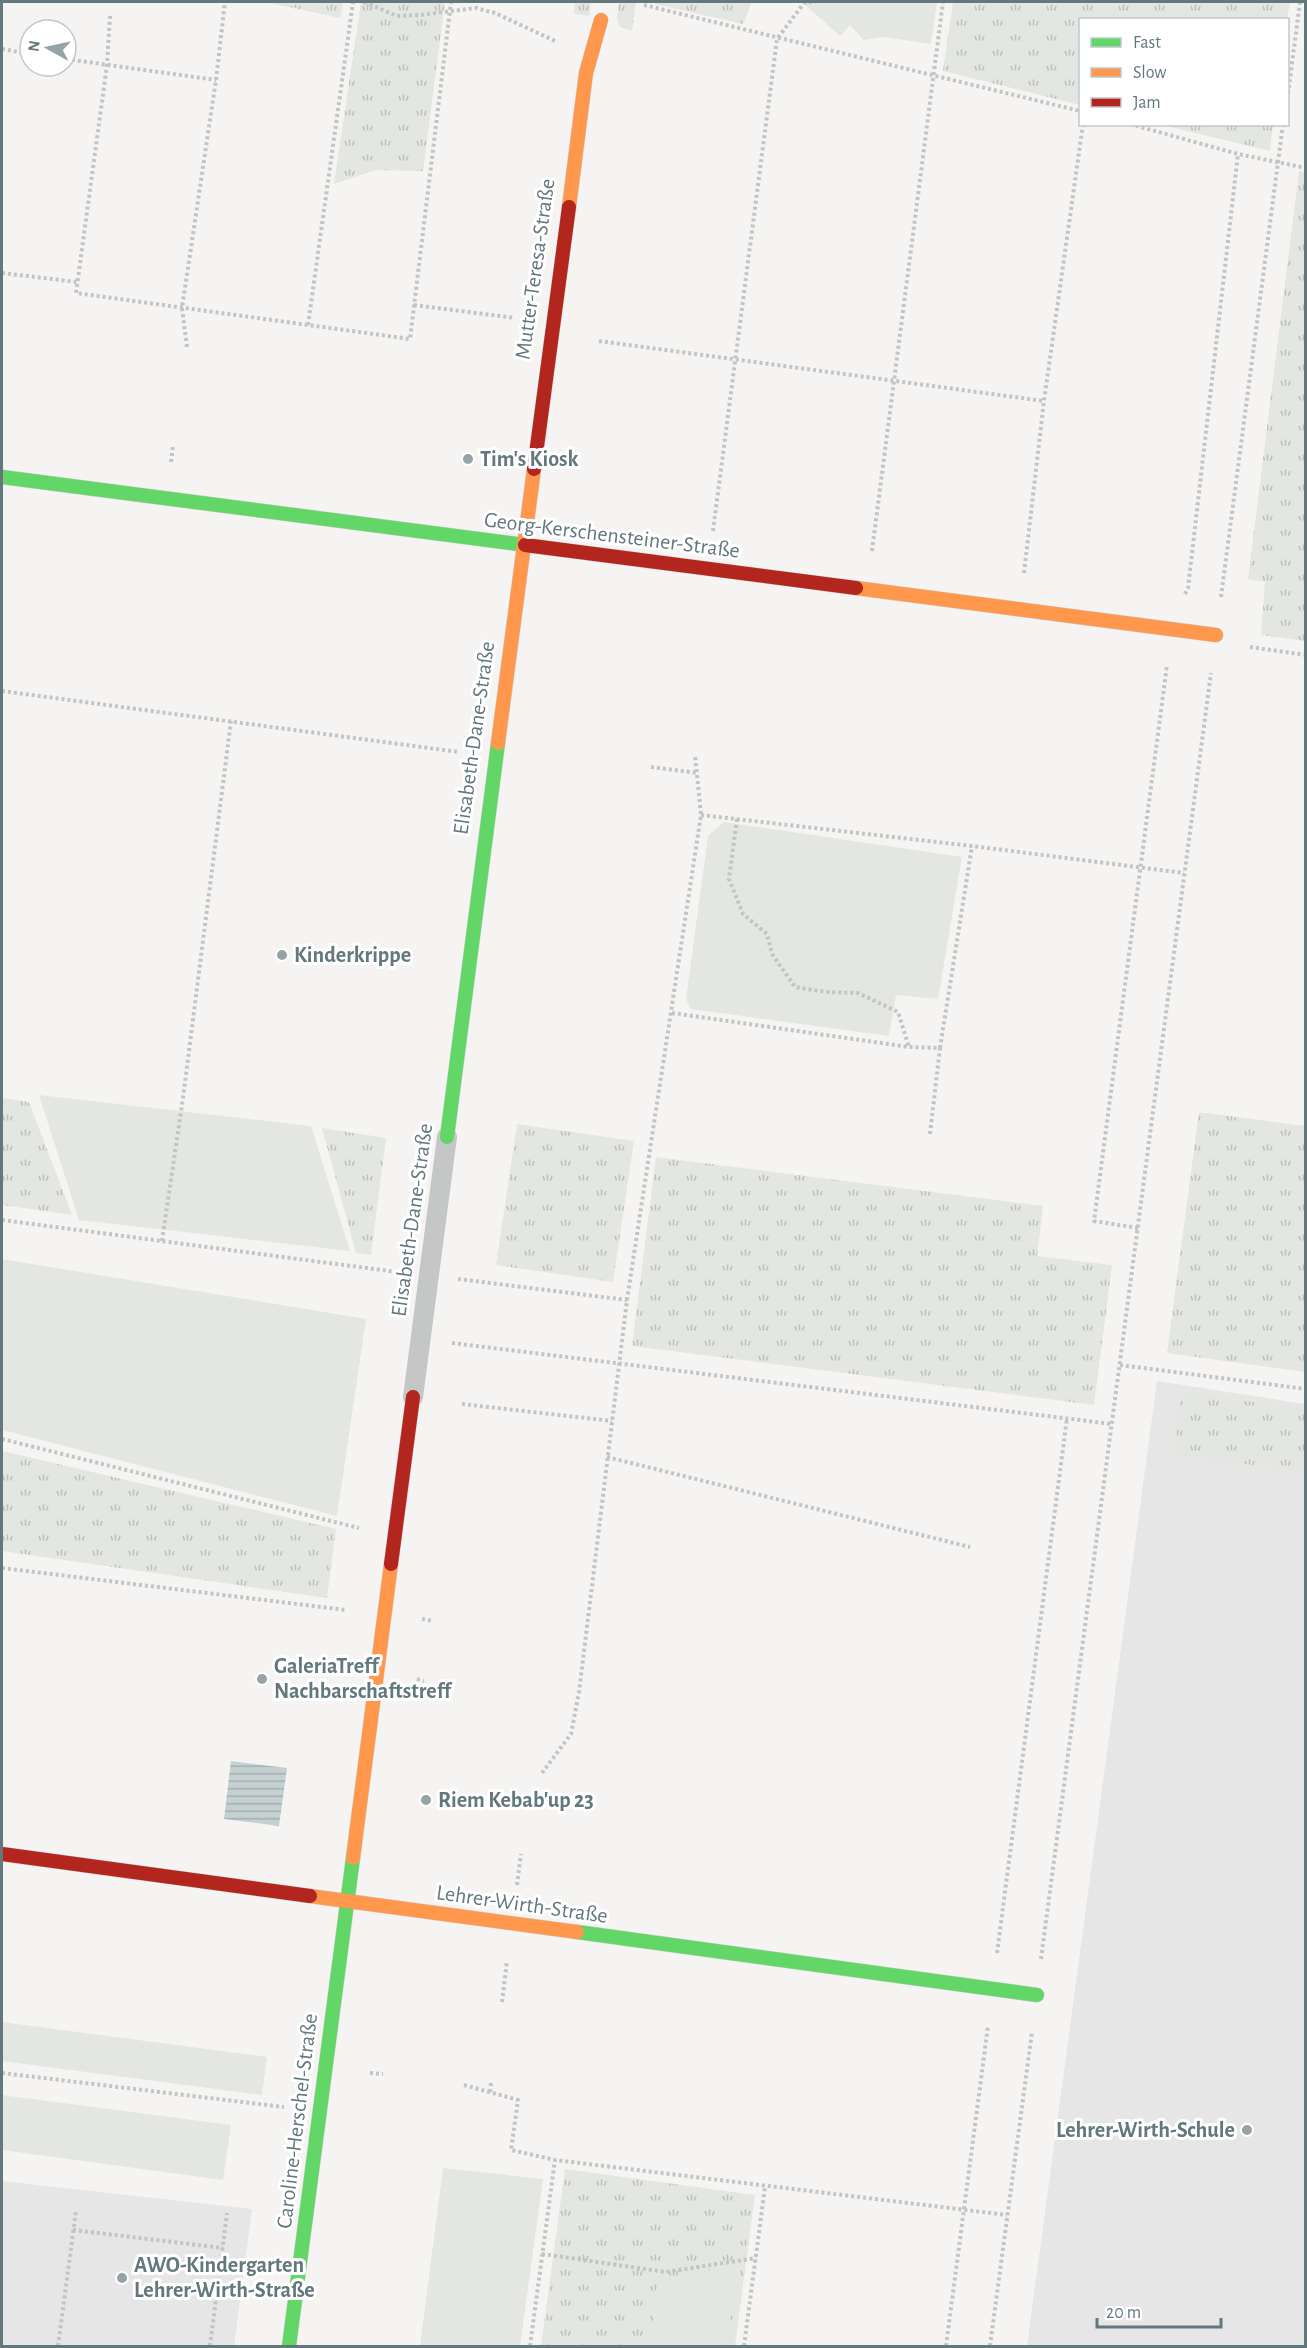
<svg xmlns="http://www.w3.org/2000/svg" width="1307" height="2348" font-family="'Alegreya Sans',sans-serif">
<defs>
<pattern id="grass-tufts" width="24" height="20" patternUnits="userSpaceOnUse" patternTransform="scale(1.5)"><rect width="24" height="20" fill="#e4e6e1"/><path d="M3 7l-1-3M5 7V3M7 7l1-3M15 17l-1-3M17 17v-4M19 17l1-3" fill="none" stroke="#bcbfbb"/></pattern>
<pattern id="water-rules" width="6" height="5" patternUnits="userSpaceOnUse" patternTransform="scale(1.5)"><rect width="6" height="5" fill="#c5d1d1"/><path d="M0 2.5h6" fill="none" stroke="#a3aeaf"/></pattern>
</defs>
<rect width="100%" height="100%" fill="#f5f4f3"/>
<path fill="#e5e6e5" d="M1157,1381l148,23v942h-278z
M2,2181l250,28 -18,137h-232z"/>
<path fill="url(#grass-tufts)" d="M266,2h77l-3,16z
M361,2h84l-22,169 -47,-1 -42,14z
M575,2h16l-2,14 -15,-2z
M619,2h17l-4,29 -12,-4 -3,-7z
M655,2h97l-9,22 -88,-20z
M953,2h337l-3,17 -207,1v85l-137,-34z
M1162,125l111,-1v1l-3,26z
M1299,171l7,1 -1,469 -44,-6 4,-53 -17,-3z
M2,1098l27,4 43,113 -70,-10z
M1199,1112l106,14v246l-138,-19z
M517,1124l117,17 -21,141 -117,-17z
M322,1128l64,10 -15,117 -15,-2z
M656,1157l387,49 -6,50 75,9 -18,140 -462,-59z
M1182,1392l123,17v63l-131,-18z
M2,1451l334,78 -9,69 -325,-47z
M565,2169l190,26 -20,151h-194z"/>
<path fill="#e4e6e1" d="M802,2h135l-6,42 -48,-7 -19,3 -14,-15 -10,11z
M724,822l238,35 -24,142 -42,-4 -7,41 -198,-27 -5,-10 22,-163z
M39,1095l272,31 39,125 -271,-31z
M2,1259l364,60 -29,197 -335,-86z
M2,2022l265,35 -5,38 -260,-34z
M2,2095l229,30 -8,55 -221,-30z
M443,2168l100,11 -23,167h-100z
M738,2265l-11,81h-77l8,-66z"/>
<path fill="url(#water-rules)" d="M231,1761l56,7 -8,58 -55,-7z"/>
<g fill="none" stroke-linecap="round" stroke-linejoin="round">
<g stroke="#cfd0d0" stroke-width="15">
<path id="fast" d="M2,477l523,68
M447,1137l51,-394
M577,1932l460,63
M289,2346l64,-488"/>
</g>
<g stroke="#cfd0d0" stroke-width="15">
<path id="slow" d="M569,207l17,-134 15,-53
M856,588l360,47
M498,743l36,-274
M353,1858l38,-294
M310,1896l267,36"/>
</g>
<g stroke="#cfd0d0" stroke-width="15">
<path id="jam" d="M534,469l35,-262
M525,545l331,43
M391,1564l22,-167
M2,1854l308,42"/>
</g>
<path stroke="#c3c4c5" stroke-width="4" stroke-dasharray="3 3" stroke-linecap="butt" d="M364,2l33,14 23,-1 56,-7 19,5 60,28
M644,5l436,106
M110,16l-3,49 -31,228 334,46 41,-337
M2,49l28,5
M66,59l150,21
M1288,94l12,-92
M1130,124l108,30 68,14
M2,273l75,9
M414,305l101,13
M308,325l45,-323
M599,341l445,60
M187,347l-5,-39 34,-228 9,-78
M171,462l2,-16
M713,531l64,-492 27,-36 7,-1
M872,551l71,-549
M1024,573l20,-172 39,-277
M1185,594l3,-6 50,-434
M1221,597l62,-473
M1250,647l56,8
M2,691l457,61
M651,767l47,6
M701,815l271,31 212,27
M737,819l-8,60 14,35 24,20 5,20 23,33 31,5 32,1 40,19 11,35
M672,1013l237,34 31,1 -10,86
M940,1048l32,-202
M2,1220l395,52
M1138,1228l-44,-7 73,-556
M162,1241l21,-143 48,-377
M458,1279l169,21
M452,1343l660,81
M1120,1365l186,24
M462,1404l150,17
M2,1439l357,89
M607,1457l363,90
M2,1568l344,42
M422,1619l11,2
M417,1679l7,2
M542,1773l29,-39 8,-42 48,-392 74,-485 -6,-60
M517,1885l4,-31
M997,1953l70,-535
M1041,1959l170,-1286
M502,2002l5,-41
M2,2073l282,34
M370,2073l13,1
M464,2085l54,15 -7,50 44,10 452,55
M490,2092l1,-9
M73,2230l150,18
M542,2254l124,18 90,-14
M58,2346l18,-135
M210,2346l17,-133
M530,2346l25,-186
M744,2346l21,-159
M946,2346l42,-320
M990,2346l42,-314"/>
<path stroke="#c5c7c7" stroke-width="20" d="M413,1397l34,-260"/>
<use href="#fast" stroke="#63d668" stroke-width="14"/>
<use href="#slow" stroke="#ff974d" stroke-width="14"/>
<use href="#jam" stroke="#b3261e" stroke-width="14"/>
</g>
<g fill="#95a3a6" stroke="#fff" stroke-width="2">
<circle cx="468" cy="459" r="6"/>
<circle cx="282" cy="955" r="6"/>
<circle cx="262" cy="1679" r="6"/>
<circle cx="426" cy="1800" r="6"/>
<circle cx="1247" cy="2130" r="6"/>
<circle cx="122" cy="2278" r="6"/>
</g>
<g text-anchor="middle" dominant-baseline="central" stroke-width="6" stroke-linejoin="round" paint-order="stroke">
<g font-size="22" fill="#62787c" stroke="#fff">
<text transform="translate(535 269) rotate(-82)">Mutter-Teresa-Straße</text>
<text transform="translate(612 535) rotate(7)">Georg-Kerschensteiner-Straße</text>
<text transform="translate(474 738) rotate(-82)">Elisabeth-Dane-Straße</text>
<text transform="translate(412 1220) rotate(-82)">Elisabeth-Dane-Straße</text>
<text transform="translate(522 1904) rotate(8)">Lehrer-Wirth-Straße</text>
<text transform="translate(297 2121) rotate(-83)">Caroline-Herschel-Straße</text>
</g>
<g font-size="22" font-weight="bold" fill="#62787c" stroke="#fff" text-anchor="start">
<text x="480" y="459">Tim's Kiosk</text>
<text x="294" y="955">Kinderkrippe</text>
<text x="274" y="1666">GaleriaTreff<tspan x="274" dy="25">Nachbarschaftstreff</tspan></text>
<text x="438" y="1800">Riem Kebab'up 23</text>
<text x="1235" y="2130" text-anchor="end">Lehrer-Wirth-Schule</text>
<text x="134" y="2265">AWO-Kindergarten<tspan x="134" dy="25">Lehrer-Wirth-Straße</tspan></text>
</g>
</g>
<rect width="1307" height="2348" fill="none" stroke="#62787c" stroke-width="6"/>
<rect x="1079" y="18" width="210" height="108" fill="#ffffff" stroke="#c0c9cb" stroke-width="1.5"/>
<rect x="1091" y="38" width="30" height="9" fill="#63d668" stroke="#c0c9cb" stroke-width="1.5"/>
<text x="1133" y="48" font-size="18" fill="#62787c">Fast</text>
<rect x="1091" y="68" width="30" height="9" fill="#ff974d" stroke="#c0c9cb" stroke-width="1.5"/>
<text x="1133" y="78" font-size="18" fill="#62787c">Slow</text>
<rect x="1091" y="98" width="30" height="9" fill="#b3261e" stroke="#c0c9cb" stroke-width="1.5"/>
<text x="1133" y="108" font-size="18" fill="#62787c">Jam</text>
<g transform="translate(48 48) rotate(278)"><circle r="28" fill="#ffffff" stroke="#c0c9cb" stroke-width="1.5"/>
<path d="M0-4.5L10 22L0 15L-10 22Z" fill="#95a3a6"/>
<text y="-9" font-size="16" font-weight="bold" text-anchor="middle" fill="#62787c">N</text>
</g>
<path d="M1097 2318v9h124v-9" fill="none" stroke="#62787c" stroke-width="3"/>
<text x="1106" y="2318" font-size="18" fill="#62787c" stroke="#ffffff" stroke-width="4.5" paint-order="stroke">20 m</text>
</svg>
